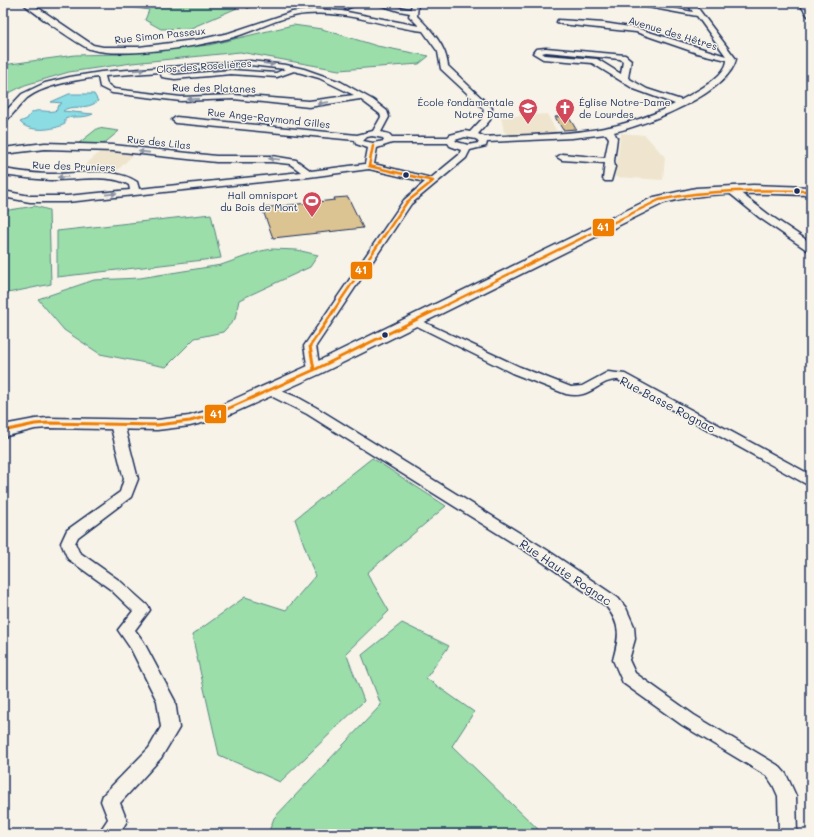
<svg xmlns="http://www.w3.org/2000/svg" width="814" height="837" font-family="Mali,sans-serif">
<rect width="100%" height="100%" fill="#f7f3e8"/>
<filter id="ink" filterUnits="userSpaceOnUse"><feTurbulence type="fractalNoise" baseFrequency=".025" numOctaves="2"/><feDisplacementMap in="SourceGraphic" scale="8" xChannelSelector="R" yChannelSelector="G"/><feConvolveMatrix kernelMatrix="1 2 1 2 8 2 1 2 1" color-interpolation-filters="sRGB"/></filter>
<g filter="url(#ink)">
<path fill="#efe5ce" d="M547,114l10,18 -45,4 -8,-4 -3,-15z
M621,133l24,2 20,22 -2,23 -48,-3z
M102,150l34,2 -22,22 -33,-2 5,-8z"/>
<path fill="#9bdea9" stroke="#5b8684" d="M106,3h126l5,5 -46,20 -30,1 -16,-9 4,-10z
M293,25l29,4 55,17 52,10 -10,8 -80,6 -99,-18 -108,11 -63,9 -44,13 -22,11v-31l72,-10 45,-1 89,-9z
M98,128l21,3 -18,15 -22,-3z
M35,206l14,4 2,74 -48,10v-83z
M211,214l10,44 -164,19v-46z
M272,249l25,1 21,5 -8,12 -71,33 -4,19 -12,13 -28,6 -29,29 -66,-13 -36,-24 -26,-31 56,-19 46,-2 81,-13 40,-14z
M372,458l74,48 -79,67 22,38 -43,42 18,48 -84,81 -61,-27 -27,-120 53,-38 41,13 29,-34 -20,-57z
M402,623l47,23 -23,32 48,34 -22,34 91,88h-275l6,-16 107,-113 -19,-50z"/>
<path fill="#8bdce3" stroke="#5e97ae" d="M69,94h25l4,7c-11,10 -29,3 -35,10l30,3c-10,5 -19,1 -28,5v5c-11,6 -36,9 -45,-2l7,-3c8,-15 18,-4 30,-9v-3l5,-4 -11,-1z"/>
<path fill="#dcc392" stroke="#1b2f5e" d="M568,116l8,13 -13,1 -8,-13z
M348,197l15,31 -90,10 -11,-30 73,-8 -1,-2z"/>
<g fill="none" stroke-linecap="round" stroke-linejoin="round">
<g stroke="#1b2f5e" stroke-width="3">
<path id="street" d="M23,3h8l62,42 10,2h36l63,-8 27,-6 63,-21 22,-3 28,2 77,15 -10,-10 1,-3 -11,-2 -25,-8c12,0 24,5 37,6l1,-6h6l-1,13c14,14 29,29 31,50l44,42 -2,12 -12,14 7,3c70,-4 125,0 190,-33l-41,-15 -42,-26 -49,-4 -10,-6 3,-4 10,-1 79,7 6,5 -3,18 19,11 34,11c13,-7 46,-24 46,-40l-30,-7 -61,-21 -75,-8 -4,-2 1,-2 46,3 32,5 90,28 -29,-40 -60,-11 -3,-2h14l45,9 -6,-9h7l42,56c-7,34 -90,66 -122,73l3,6 -3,23 1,6 -4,14h-6l-2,-2 2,-16 -43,-3 -5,-3 5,-3 43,4 4,-20 -3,-4 -34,4 -85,4 -1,4 -16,4 -4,8 -55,46 -95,142 4,24 -2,3h-8l-2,-3 -4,-24 100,-146 21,-18 -56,-13 -60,8 -242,25h-37l-27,-5v-6l27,5h37l63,-6 -1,-5c-19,-12 -57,-4 -79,-5 -16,-1 -32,-3 -47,-5v-6c15,2 31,5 46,5 28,1 64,-8 88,8l2,7 162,-17 -11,-8 -18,-2h-56l-103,-11 -68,-2 -42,5v-6l42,-5 68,2 103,11h56l24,4 15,11 54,-7 3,-16 -12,-4 -1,-4 -179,-17 -4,-3 4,-3 181,18 16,-4 8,-14 -1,-3 -20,-15 -51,8 -75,-8 -53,2 -69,-8 -12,-6 -2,-10c-22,3 -54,8 -71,21 -7,7 -14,16 -21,23l-3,1v-8l19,-20 23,-11 25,-6 31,-5 149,-11 36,4 18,4 37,13 32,18 14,11 2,6 -8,15 8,2 3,3h56l2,-2 15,-4 5,1 12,-13 2,-10 -43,-40 -3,-17 -15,-21c-38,-4 -77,-21 -117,-17 -25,2 -48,16 -72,23 -34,9 -111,22 -144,12 -8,-2 -61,-39 -67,-46zM546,52l74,7 3,2 -2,13 -24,-15 -52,-4 -3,-2zM250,65l35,4 -9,4 -45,-3 -56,5 -7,-2 -1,-2zM294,71l25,7 35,17 -45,6 -75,-6 -53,2 -67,-8 -7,-5 -2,-8 55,-4 2,5 13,2 56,-5 46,3zM372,136l11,2 1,3 -11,2 -10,-2 4,-4zM465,137l11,2 3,4 -11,2 -11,-3 -2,-2zM392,143h56l2,3 11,4 -2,5 -28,23 -57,-14 3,-16z
M242,3h8l1,2 -3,2z
M351,3h9l-14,6 -3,-2z
M731,187l3,1 34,26 43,29v8l-4,-1 -47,-32 -32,-26 -2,-2 2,-2z
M413,317l107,50 51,20 11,-1 26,-14 17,2 186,101v10l-5,-1 -188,-104c-19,-1 -27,20 -52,14l-54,-21 -103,-51 -2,-2 2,-2z
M269,386l30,12 18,10 230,142 71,48 8,10 8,18 1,13 -6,21 6,13 59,42 85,51 7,8 10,22 1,38h-18l-1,-38 -5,-11 -6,-9 -85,-51 -59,-42 -10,-23c6,-23 9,-34 -7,-54l-69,-48 -230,-144 -42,-21 -2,-3 2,-3z
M117,420l5,1 2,3 14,55 -7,18 -53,40 -3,6 4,9 41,29 28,25 2,4 -15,20 8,11 32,60 4,27 -18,30 -41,45 7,18 -8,13h-21l10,-15 -7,-18 2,-6 46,-47 12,-21 -4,-26 -26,-52 -13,-19 15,-19 -23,-22 -42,-30 -7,-16 6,-13 53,-38 4,-13 -14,-55 2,-3z"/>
</g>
<g stroke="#1b2f5e" stroke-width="3">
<path id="secondary" d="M799,3h10l2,4v10l-3,-1z
M753,185l58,2v8c-49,-1 -99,-5 -147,8l-344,171 -98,44 -32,8 -33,4 -109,-2 -13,1 -32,8v-12l32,-6 13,-1 109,2 32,-4 21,-6 98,-44 346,-169 42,-9z"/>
</g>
<use href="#street" fill="#f7f3e8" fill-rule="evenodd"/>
<use href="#secondary" fill="#f7f3e8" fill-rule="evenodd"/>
<g stroke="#f7f3e8" stroke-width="5">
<path id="bus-1-far1" d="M373,146l-4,20 64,15
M332,313l75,-111 26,-21
M430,313l229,-113c50,-11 101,-10 152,-9"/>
</g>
<g stroke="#f7f3e8" stroke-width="6">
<path id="bus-1" d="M314,370l-4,-24 23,-34
M3,431l32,-7 13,-1 109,2 33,-4 26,-7 98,-44 118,-58"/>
</g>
<use href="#bus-1-far1" stroke="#ef7d00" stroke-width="2.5"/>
<use href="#bus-1" stroke="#ef7d00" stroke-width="3"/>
</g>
<defs><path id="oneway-solid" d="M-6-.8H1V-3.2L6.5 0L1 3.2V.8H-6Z"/></defs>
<g fill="#8991a3">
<use href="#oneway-solid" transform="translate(269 64) rotate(7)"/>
<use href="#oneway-solid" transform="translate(139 70) rotate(-5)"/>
<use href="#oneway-solid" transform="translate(193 99) rotate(179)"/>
<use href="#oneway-solid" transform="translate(323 103) rotate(172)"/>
<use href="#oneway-solid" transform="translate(144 152) rotate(-174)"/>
<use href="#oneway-solid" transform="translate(274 159) rotate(-175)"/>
<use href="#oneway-solid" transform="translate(63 177) rotate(177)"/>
<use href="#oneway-solid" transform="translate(111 194) rotate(-6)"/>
</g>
</g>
<defs>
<g id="school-pin" transform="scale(1)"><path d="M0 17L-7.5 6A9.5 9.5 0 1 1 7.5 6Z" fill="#d1495b" stroke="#f7f3e8"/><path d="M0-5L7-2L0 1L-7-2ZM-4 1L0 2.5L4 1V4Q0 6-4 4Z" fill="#fff"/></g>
<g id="church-pin" transform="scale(1)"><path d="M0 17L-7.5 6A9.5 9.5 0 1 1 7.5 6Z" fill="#d1495b" stroke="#f7f3e8"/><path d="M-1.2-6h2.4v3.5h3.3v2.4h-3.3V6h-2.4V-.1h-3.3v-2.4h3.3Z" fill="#fff"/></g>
<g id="stadium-pin" transform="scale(1)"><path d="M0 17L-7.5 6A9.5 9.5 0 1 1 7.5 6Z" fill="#d1495b" stroke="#f7f3e8"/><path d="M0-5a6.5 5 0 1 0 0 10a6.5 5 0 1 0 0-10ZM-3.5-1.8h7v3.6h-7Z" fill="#fff"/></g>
</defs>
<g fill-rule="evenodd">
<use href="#school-pin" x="528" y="108"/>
<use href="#church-pin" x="565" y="108"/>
<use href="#stadium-pin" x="312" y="201"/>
</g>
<g fill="#1b2f5e" stroke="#f7f3e8" stroke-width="1.5">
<circle cx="406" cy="175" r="3.5"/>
<circle cx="797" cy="191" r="3.5"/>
<circle cx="385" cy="335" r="3.5"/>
</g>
<g text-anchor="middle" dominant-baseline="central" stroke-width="3" stroke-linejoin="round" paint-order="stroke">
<g font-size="10" fill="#1b2f5e" stroke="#f7f3e8">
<text transform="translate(673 33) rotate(17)">Avenue des Hêtres</text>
<text transform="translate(160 35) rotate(-6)">Rue Simon Passeux</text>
<text transform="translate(204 66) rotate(-4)">Clos des Roselières</text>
<text transform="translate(214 88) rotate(1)">Rue des Platanes</text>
<text transform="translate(269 118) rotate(6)">Rue Ange-Raymond Gilles</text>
<text transform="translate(159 142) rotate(6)">Rue des Lilas</text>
<text transform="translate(74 166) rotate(2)">Rue des Pruniers</text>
</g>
<g font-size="10" fill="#1b2f5e" stroke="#f7f3e8" text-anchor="end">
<text x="514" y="102">École fondamentale<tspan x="514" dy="12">Notre Dame</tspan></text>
<text x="579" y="102" text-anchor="start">Église Notre-Dame<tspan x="579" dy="12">de Lourdes</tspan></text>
<text x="298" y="195">Hall omnisport<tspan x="298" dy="12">du Bois de Mont</tspan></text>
</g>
<g font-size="12" fill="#1b2f5e" stroke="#f7f3e8">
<text transform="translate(668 404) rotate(28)">Rue Basse Rognac</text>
<text transform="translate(566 572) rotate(34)">Rue Haute Rognac</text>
</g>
</g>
<g stroke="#f7f3e8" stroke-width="1.5">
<rect x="592" y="218" width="23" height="19" rx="4" fill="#ef7d00"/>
<rect x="350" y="261" width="23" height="19" rx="4" fill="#ef7d00"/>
<rect x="204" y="404" width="23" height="20" rx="4" fill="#ef7d00"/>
</g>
<g font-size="11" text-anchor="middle" font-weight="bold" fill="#fff">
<text x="603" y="231">41</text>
<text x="361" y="274">41</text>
<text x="216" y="418">41</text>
</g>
<rect width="814" height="837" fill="none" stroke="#f7f3e8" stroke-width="16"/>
<rect x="8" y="8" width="798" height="821" fill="none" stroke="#1b2f5e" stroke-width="1.5" filter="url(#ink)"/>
</svg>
